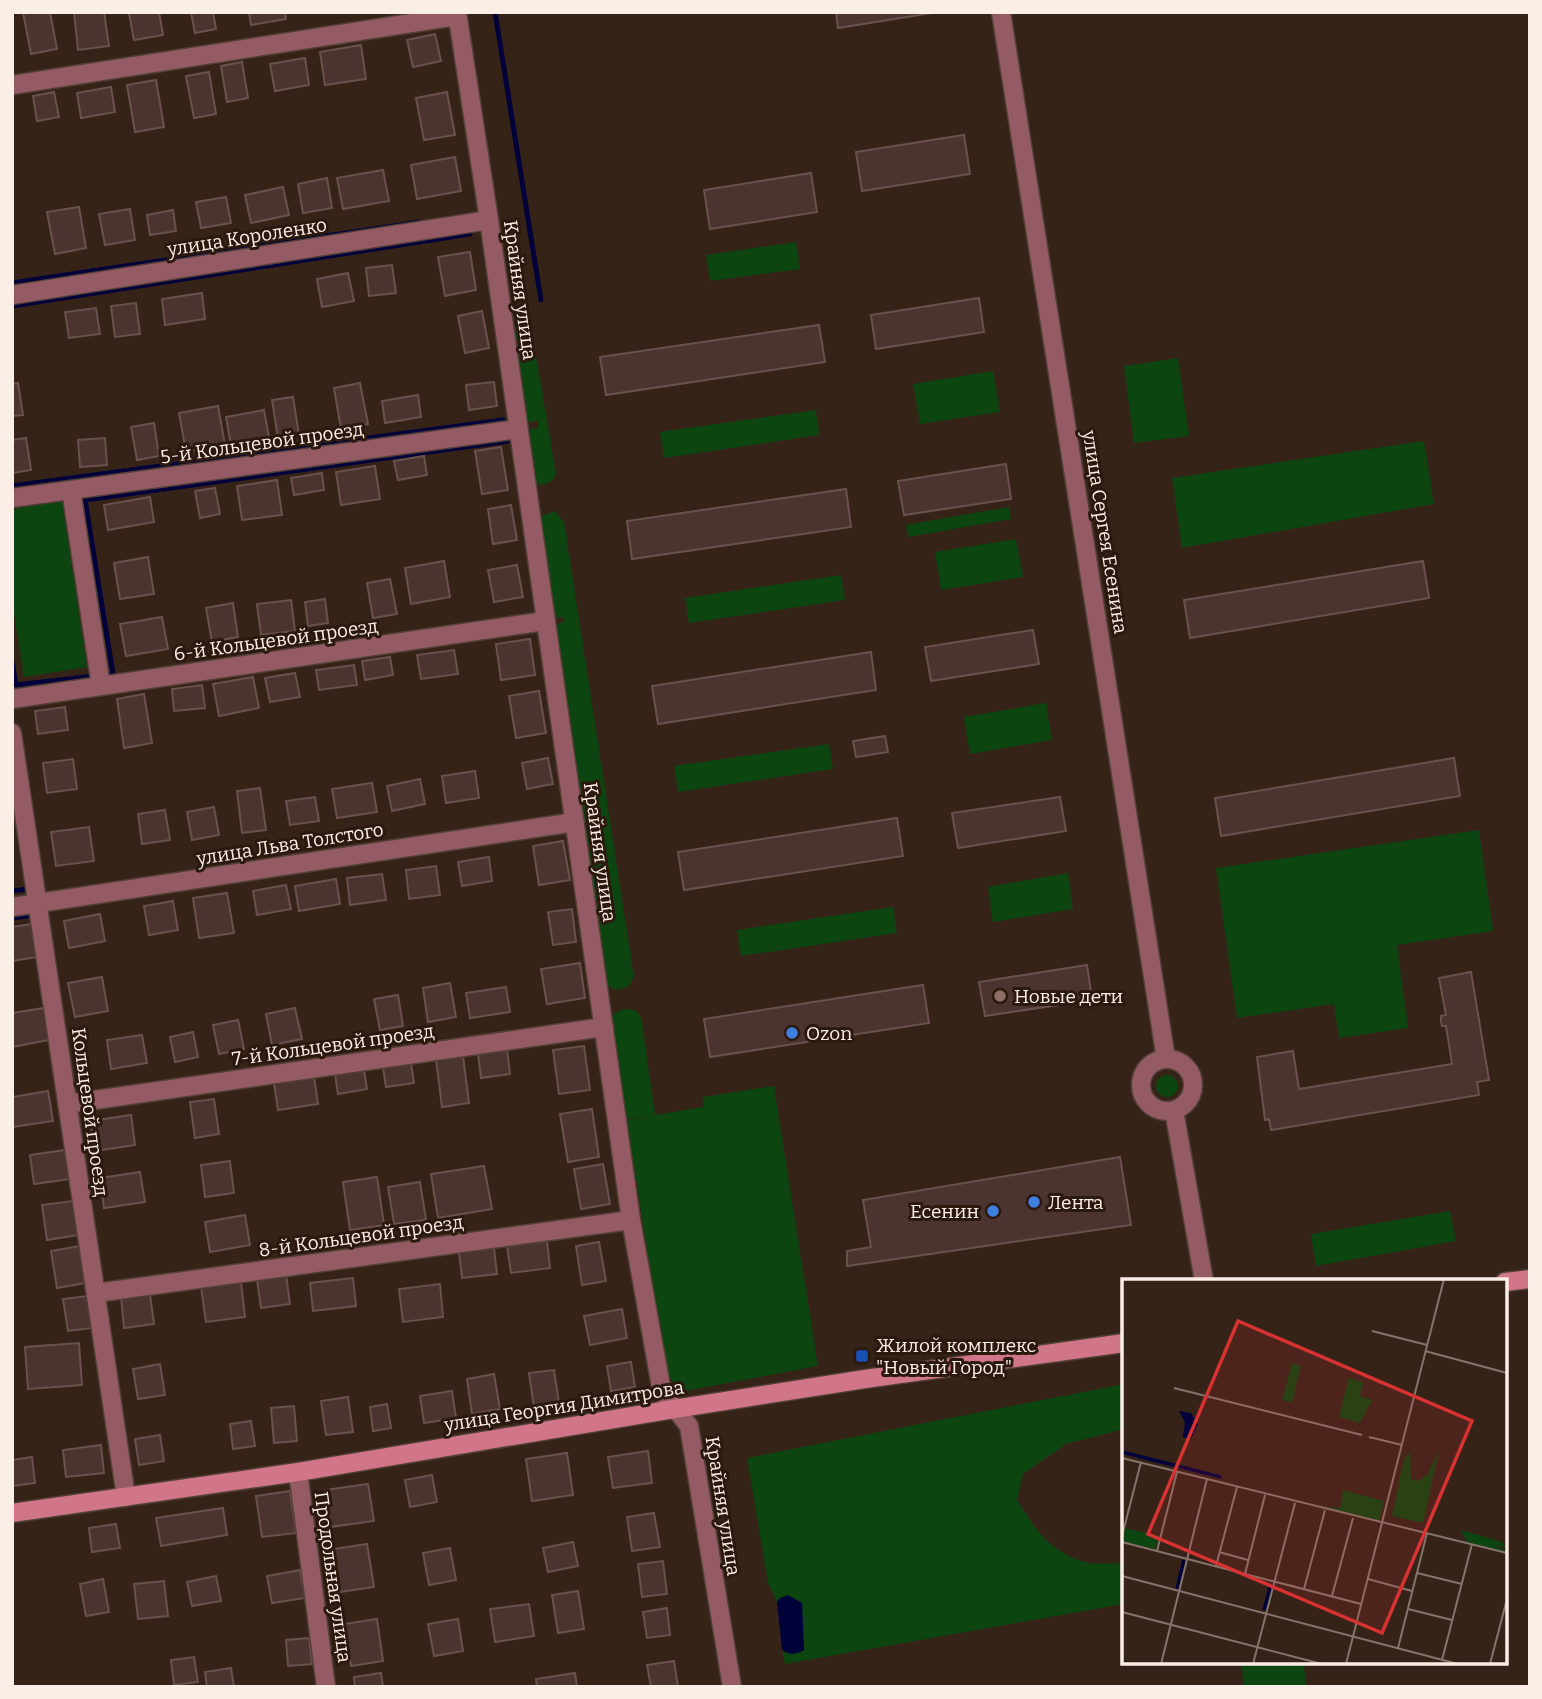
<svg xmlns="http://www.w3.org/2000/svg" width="1542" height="1699" font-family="Bitter,serif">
<rect width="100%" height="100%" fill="#362318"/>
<path fill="#0c4510" d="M796,242l4,27 -90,12 -4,-26z
M521,324l12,14 23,136 -4,7 -10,4 -8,-3 -10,-52 14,-2v-7l-15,1 -14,-96z
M1178,358l11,78 -55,7 -10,-77z
M993,371l7,41 -80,12 -7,-40z
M816,410l3,25 -155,23 -4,-26z
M1424,441l10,63 -252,44 -10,-70z
M62,501l25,166 -63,10 -12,-77v-91z
M1009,507l2,12 -103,18 -2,-12z
M555,511l9,11 70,455 -6,10 -12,3 -8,-4 -23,-157 10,-2 -1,-5 -10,1 -30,-198 10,-3 -1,-5 -10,1 -14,-101z
M1016,539l7,38 -82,13 -6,-38z
M841,575l4,25 -156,23 -4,-25z
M1046,703l6,37 -82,14 -6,-37z
M829,744l4,25 -155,23 -4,-26z
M1479,830l14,101 -96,14 11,83 -69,10 -5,-34 -97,14 -21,-150z
M1068,873l5,36 -80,13 -5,-35z
M893,907l4,26 -156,23 -4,-26z
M624,1009l11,1 6,6 14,99 49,-8 -1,-10 71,-11 44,280 -138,26 -14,-20 -39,-252 21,-4 -22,3 -14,-100 1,-5z
M1156 1086a11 11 0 1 1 22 0a11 11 0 1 1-22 0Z
M1450,1211l6,30 -140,25 -5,-32z
M1124,1384v45l-58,15 -43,30 -6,26c18,29 33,52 68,62 11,3 27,1 39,1v41l-339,60 -3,-14 7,4 15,-4 -2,-46 -22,-6 -3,4 -9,-19 -21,-125z
M1241,1662h63l2,25h-62z"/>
<path fill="#00013b" d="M788,1595l14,8 2,47c-9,5 -14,5 -22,0l-5,-48 3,-4z"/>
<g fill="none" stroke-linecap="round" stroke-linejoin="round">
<path stroke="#00013b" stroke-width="5" d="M495,12l46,288
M12,283l408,-61
M12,306l458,-72
M12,486l491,-66
M12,661l4,24 79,-9
M104,675l9,-1 -28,-174 423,-59
M12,891l16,-2 -1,-5
M12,918l16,-2"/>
</g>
<path fill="#4b3330" stroke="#6a514d" stroke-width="2" d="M23,12h27l7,37 -26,5z
M74,12h30l5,34 -31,4z
M159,12l4,23 -29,5 -5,-27z
M191,12h22l3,17 -21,4z
M249,12h36l1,7 -35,6z
M836,12h102l-100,16z
M435,34l6,27 -28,6 -6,-27z
M361,45l5,34 -41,6 -5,-33z
M305,58l4,27 -34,6 -5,-27z
M242,62l6,36 -21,4 -6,-36z
M209,72l7,42 -22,4 -8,-42z
M156,80l8,47 -29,5 -8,-47z
M111,87l4,25 -34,6 -4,-25z
M54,92l5,25 -22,4 -4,-25z
M447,92l8,43 -31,5 -8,-42z
M964,135l6,39 -108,17 -6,-39z
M455,157l6,34 -44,8 -6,-34z
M383,170l6,31 -46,8 -6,-31z
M811,173l6,39 -107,17 -6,-39z
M327,178l5,30 -29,5 -5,-29z
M283,187l6,28 -38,8 -6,-28z
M226,197l5,26 -30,5 -5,-26z
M79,207l7,41 -31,6 -8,-42z
M130,209l5,31 -30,5 -6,-31z
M173,210l3,21 -26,4 -3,-20z
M470,252l6,38 -31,6 -7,-39z
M392,265l4,28 -27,3 -3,-28z
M348,273l6,28 -32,6 -5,-28z
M202,293l3,26 -40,6 -3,-26z
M979,298l5,34 -108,17 -5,-34z
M136,303l4,31 -25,3 -4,-31z
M96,308l4,26 -31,4 -4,-26z
M482,311l7,37 -24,5 -7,-37z
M819,325l6,37 -219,33 -6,-38z
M494,382l3,24 -28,4 -3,-25z
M18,383l5,32 -11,1v-32z
M360,383l8,41 -27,5 -7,-41z
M418,395l3,22 -36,6 -3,-22z
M293,397l6,38 -21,3 -6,-38z
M218,406l7,39 -39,7 -7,-39z
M264,410l5,28 -38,7 -5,-28z
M154,423l5,33 -22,4 -6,-33z
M26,438l5,32 -19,3v-33z
M105,438l2,27 -27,2 -2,-27z
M501,447l7,43 -26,4 -7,-43z
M424,456l3,19 -29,5 -4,-19z
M1006,464l5,35 -107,16 -6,-34z
M375,466l5,33 -39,6 -5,-33z
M322,473l2,17 -30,5 -3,-17z
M277,480l5,35 -40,5 -5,-34z
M215,488l5,26 -20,4 -5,-27z
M846,489l5,38 -219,32 -5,-38z
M150,497l4,25 -46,8 -4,-25z
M511,505l6,35 -24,4 -5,-35z
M148,557l6,37 -34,5 -6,-36z
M444,561l6,36 -39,7 -6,-36z
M1423,561l6,37 -239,40 -6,-38z
M517,565l6,32 -29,5 -6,-32z
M390,579l7,35 -24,4 -6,-35z
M325,599l3,24 -20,3 -3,-24z
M291,600l4,31 -34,4 -4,-31z
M233,603l5,34 -26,5 -6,-34z
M162,617l6,32 -42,7 -6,-32z
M1033,630l6,34 -108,17 -6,-34z
M530,639l5,36 -34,5 -5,-36z
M454,650l4,24 -37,5 -4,-24z
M871,652l5,38 -218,34 -6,-38z
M390,657l3,18 -28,5 -3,-19z
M354,665l3,20 -38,5 -3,-20z
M295,673l5,24 -30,5 -5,-24z
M253,677l6,31 -40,8 -6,-32z
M202,685l3,23 -31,3 -2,-22z
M539,691l7,42 -30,5 -7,-42z
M144,694l8,49 -28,5 -7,-49z
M65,707l3,23 -30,4 -3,-23z
M885,736l3,16 -32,5 -3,-16z
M548,758l5,26 -26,5 -5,-26z
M1454,758l6,38 -239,40 -6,-38z
M73,759l4,30 -30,4 -4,-30z
M475,771l4,27 -33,5 -4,-27z
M420,779l5,25 -33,7 -5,-25z
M372,783l5,29 -40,6 -5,-29z
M260,788l6,42 -24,3 -5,-42z
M315,797l4,24 -29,4 -4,-24z
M1060,797l6,34 -108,17 -6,-35z
M214,807l5,28 -27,5 -5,-28z
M165,810l5,30 -28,4 -4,-30z
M897,818l6,38 -219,34 -6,-38z
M89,827l5,34 -38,5 -5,-34z
M563,841l7,39 -31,5 -6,-39z
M489,857l3,24 -30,5 -4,-24z
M436,866l4,29 -31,4 -3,-29z
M382,874l4,26 -36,5 -3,-27z
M336,879l4,25 -41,7 -4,-25z
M286,885l5,24 -34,6 -4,-24z
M227,893l7,40 -35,5 -6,-40z
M173,901l5,29 -29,5 -5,-29z
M572,909l4,33 -23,3 -5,-33z
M100,914l5,27 -36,7 -5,-27z
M32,924l5,33 -25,4v-34z
M580,963l5,35 -38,6 -6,-35z
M1087,965l5,35 -107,16 -6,-34z
M1471,972l18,108 -12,2 2,13 -208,35 -2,-11 -4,1 -8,-63 36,-6 6,38 153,-25 -6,-38h-4l-1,-5v-5l5,-1 -7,-37z
M102,977l6,34 -33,6 -7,-34z
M450,983l6,34 -28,5 -5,-34z
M923,985l6,38 -219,34 -6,-38z
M506,987l4,25 -40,6 -4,-25z
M398,995l5,31 -23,4 -6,-31z
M44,1008l5,32 -37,7v-34z
M295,1008l7,31 -30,6 -6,-31z
M238,1020l6,29 -25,5 -6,-29z
M193,1032l5,25 -23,5 -5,-25z
M142,1035l5,28 -36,6 -4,-29z
M584,1046l6,44 -31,4 -6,-44z
M507,1049l3,25 -29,4 -3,-25z
M463,1056l6,47 -27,4 -6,-48z
M411,1063l3,20 -28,4 -3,-20z
M364,1070l3,19 -29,5 -3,-20z
M314,1077l4,27 -40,6 -4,-27z
M48,1091l5,30 -41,6v-30z
M214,1099l5,35 -24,4 -5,-36z
M592,1109l7,48 -31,5 -8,-48z
M131,1115l4,30 -40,6 -5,-30z
M65,1150l5,29 -36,5 -4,-29z
M1120,1157l11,68 -284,41v-15l24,-4 -8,-47z
M230,1161l4,32 -29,4 -4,-32z
M603,1164l7,40 -29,5 -7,-40z
M484,1166l8,43 -54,9 -7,-44z
M140,1172l5,30 -41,6 -4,-30z
M377,1177l7,48 -34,5 -7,-48z
M420,1182l6,38 -32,4 -6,-37z
M73,1201l5,34 -31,5 -5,-35z
M245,1215l5,30 -40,7 -5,-30z
M547,1241l3,27 -39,5 -4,-27z
M599,1242l7,39 -24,4 -6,-39z
M80,1246l6,37 -29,5 -6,-37z
M494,1248l3,26 -35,4 -3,-26z
M286,1275l4,29 -29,4 -4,-29z
M353,1278l3,28 -43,5 -3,-28z
M241,1282l4,35 -39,5 -5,-35z
M440,1284l3,33 -40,5 -4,-33z
M150,1294l4,30 -30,4 -3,-31z
M87,1296l5,32 -24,3 -5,-32z
M622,1309l5,29 -37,7 -6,-29z
M79,1343l3,42 -54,4 -3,-42z
M631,1362l4,25 -24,4 -4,-25z
M160,1364l5,31 -27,4 -5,-30z
M554,1370l5,33 -25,4 -5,-34z
M494,1374l6,35 -28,5 -5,-35z
M452,1391l4,27 -32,5 -4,-27z
M348,1397l5,35 -27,3 -5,-34z
M387,1404l4,24 -18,3 -3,-24z
M294,1406l3,35 -23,2 -3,-35z
M251,1421l4,25 -22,3 -3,-25z
M160,1435l4,26 -25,4 -4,-26z
M101,1445l3,28 -38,4 -3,-27z
M648,1451l4,32 -39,5 -5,-31z
M567,1453l6,42 -41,6 -6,-42z
M32,1457l3,26 -23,3v-26z
M432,1475l5,27 -27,5 -5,-27z
M368,1484l6,37 -44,6 -5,-37z
M290,1491l6,42 -34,4 -6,-41z
M223,1508l4,27 -66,11 -5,-28z
M654,1513l6,34 -28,4 -5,-34z
M116,1524l4,24 -28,4 -3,-24z
M573,1542l5,24 -30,6 -5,-24z
M367,1544l7,43 -34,5 -6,-43z
M450,1548l6,32 -27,5 -6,-32z
M663,1561l4,33 -25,3 -4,-33z
M300,1570l5,28 -33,5 -5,-27z
M216,1576l5,25 -29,5 -5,-24z
M103,1579l6,33 -23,4 -6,-32z
M164,1581l4,35 -30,3 -4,-35z
M578,1591l6,38 -26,4 -6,-38z
M529,1604l5,32 -39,6 -5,-33z
M667,1608l3,27 -23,3 -4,-26z
M377,1619l6,42 -32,5 -7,-42z
M458,1619l5,32 -29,5 -6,-32z
M309,1638l3,26 -24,2 -2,-26z
M194,1657l4,25 -24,3 -3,-25z
M674,1661l4,26h-27l-4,-22z
M231,1668l3,19h-27l-2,-15z
M381,1673l2,14h-28l-1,-10z
M575,1673l2,14h-40l-1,-8z"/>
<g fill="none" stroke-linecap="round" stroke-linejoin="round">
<g stroke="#523f35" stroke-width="21">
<path id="street" d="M457,12l32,208 142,1000 31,172 27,34 43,261
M1001,12l165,1047
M12,85l445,-69
M12,295l477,-75
M71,490l30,196
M12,498l506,-69
M12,699l533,-78
M12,733l114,764
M12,907l563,-85
M1141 1085a26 26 0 1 1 52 0a26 26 0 1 1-52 0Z
M67,1104l537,-77
M1174,1110l30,171
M96,1293l535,-73
M298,1472l28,215"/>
</g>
<g stroke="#523f35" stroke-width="21">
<path id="secondary" d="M1505,1282l25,-3
M12,1513l286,-41 376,-63 191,-30 259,-36"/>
</g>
<use href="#street" stroke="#945b65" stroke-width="18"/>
<use href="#secondary" stroke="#d17688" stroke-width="18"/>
</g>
<circle fill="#8d6e63" stroke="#2c190e" stroke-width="2.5" cx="1000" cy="996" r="7"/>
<g fill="#3f7fe0" stroke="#2c190e" stroke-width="2.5">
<circle cx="792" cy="1033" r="7"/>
<circle cx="1034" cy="1202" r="7"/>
<circle cx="993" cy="1211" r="7"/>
</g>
<rect fill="#1a4fb4" stroke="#2c190e" stroke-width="2.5" x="855" y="1349" width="14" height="14" rx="3.5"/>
<g text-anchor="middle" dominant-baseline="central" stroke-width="6" stroke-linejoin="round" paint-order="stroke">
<g font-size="19" fill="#fbeee7" stroke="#2c190e">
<text transform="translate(247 237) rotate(-9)">улица Короленко</text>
<text transform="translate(520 290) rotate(82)">Крайняя улица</text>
<text transform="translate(262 443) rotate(-8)">5-й Кольцевой проезд</text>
<text transform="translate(1105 532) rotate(81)">улица Сергея Есенина</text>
<text transform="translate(276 640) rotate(-8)">6-й Кольцевой проезд</text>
<text transform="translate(290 844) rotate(-9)">улица Льва Толстого</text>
<text transform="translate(600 852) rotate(82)">Крайняя улица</text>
<text transform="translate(333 1045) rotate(-8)">7-й Кольцевой проезд</text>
<text transform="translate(90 1112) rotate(82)">Кольцевой проезд</text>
<text transform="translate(361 1236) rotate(-8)">8-й Кольцевой проезд</text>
<text transform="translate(564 1406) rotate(-9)">улица Георгия Димитрова</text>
<text transform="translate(723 1506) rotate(81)">Крайняя улица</text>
<text transform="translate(333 1577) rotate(82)">Продольная улица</text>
</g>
<g font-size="19" fill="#fbeee7" stroke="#2c190e" text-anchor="start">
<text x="1014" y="996">Новые дети</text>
<text x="806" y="1033">Ozon</text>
<text x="1048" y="1202">Лента</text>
<text x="979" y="1211" text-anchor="end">Есенин</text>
<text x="876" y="1345">Жилой комплекс<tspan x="876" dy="22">"Новый Город"</tspan></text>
</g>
</g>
<g transform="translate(1122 1279)">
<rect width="385" height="385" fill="#362318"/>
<path d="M170,84l9,3 -9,37 -10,-3zM227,99l14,4 -3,14 12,4 -12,23 -21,-6zM317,172l-16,72 -31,-7 12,-57 6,-7 1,27 7,2 9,-6zM221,211l41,11 -5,20 -56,-14 17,1zM3,249l34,8 -4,13 -33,-8zM339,251l41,12 5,6 -13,-3 13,7 -40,-10z" fill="#0c4510"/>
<path d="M57,132l12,2 7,11 -7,15 -8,-2 2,-15z" fill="#00013b"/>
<path fill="none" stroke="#00013b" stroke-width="3.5" d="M0,173l99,25M55,310l7,-29M142,331l7,-26"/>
<path fill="none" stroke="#85746b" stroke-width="2" d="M250,52l55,14M303,72l82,22M52,109l188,47M247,158l33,8M0,179l385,95M0,257l19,-74M0,263l239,62M35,272l20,-79M97,273l29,8M94,287l21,-79M295,294l45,11M123,295l20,-79M0,297l336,88M246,300l44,12M182,310l21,-79M210,317l21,-78M286,330l44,11M0,333l200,52M276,369l29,-115M320,381l30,-116M39,385l46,-185M131,385l42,-161M224,385l98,-385M368,385l17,-65"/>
<path fill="#d83232" fill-opacity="0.15" stroke="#d83232" stroke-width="3.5" d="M116,42l234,100 -90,212 -234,-99z"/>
<rect width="385" height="385" fill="none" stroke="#fbeee7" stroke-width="3.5"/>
</g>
<rect width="1542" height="1699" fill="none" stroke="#fbeee7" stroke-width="28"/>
</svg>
